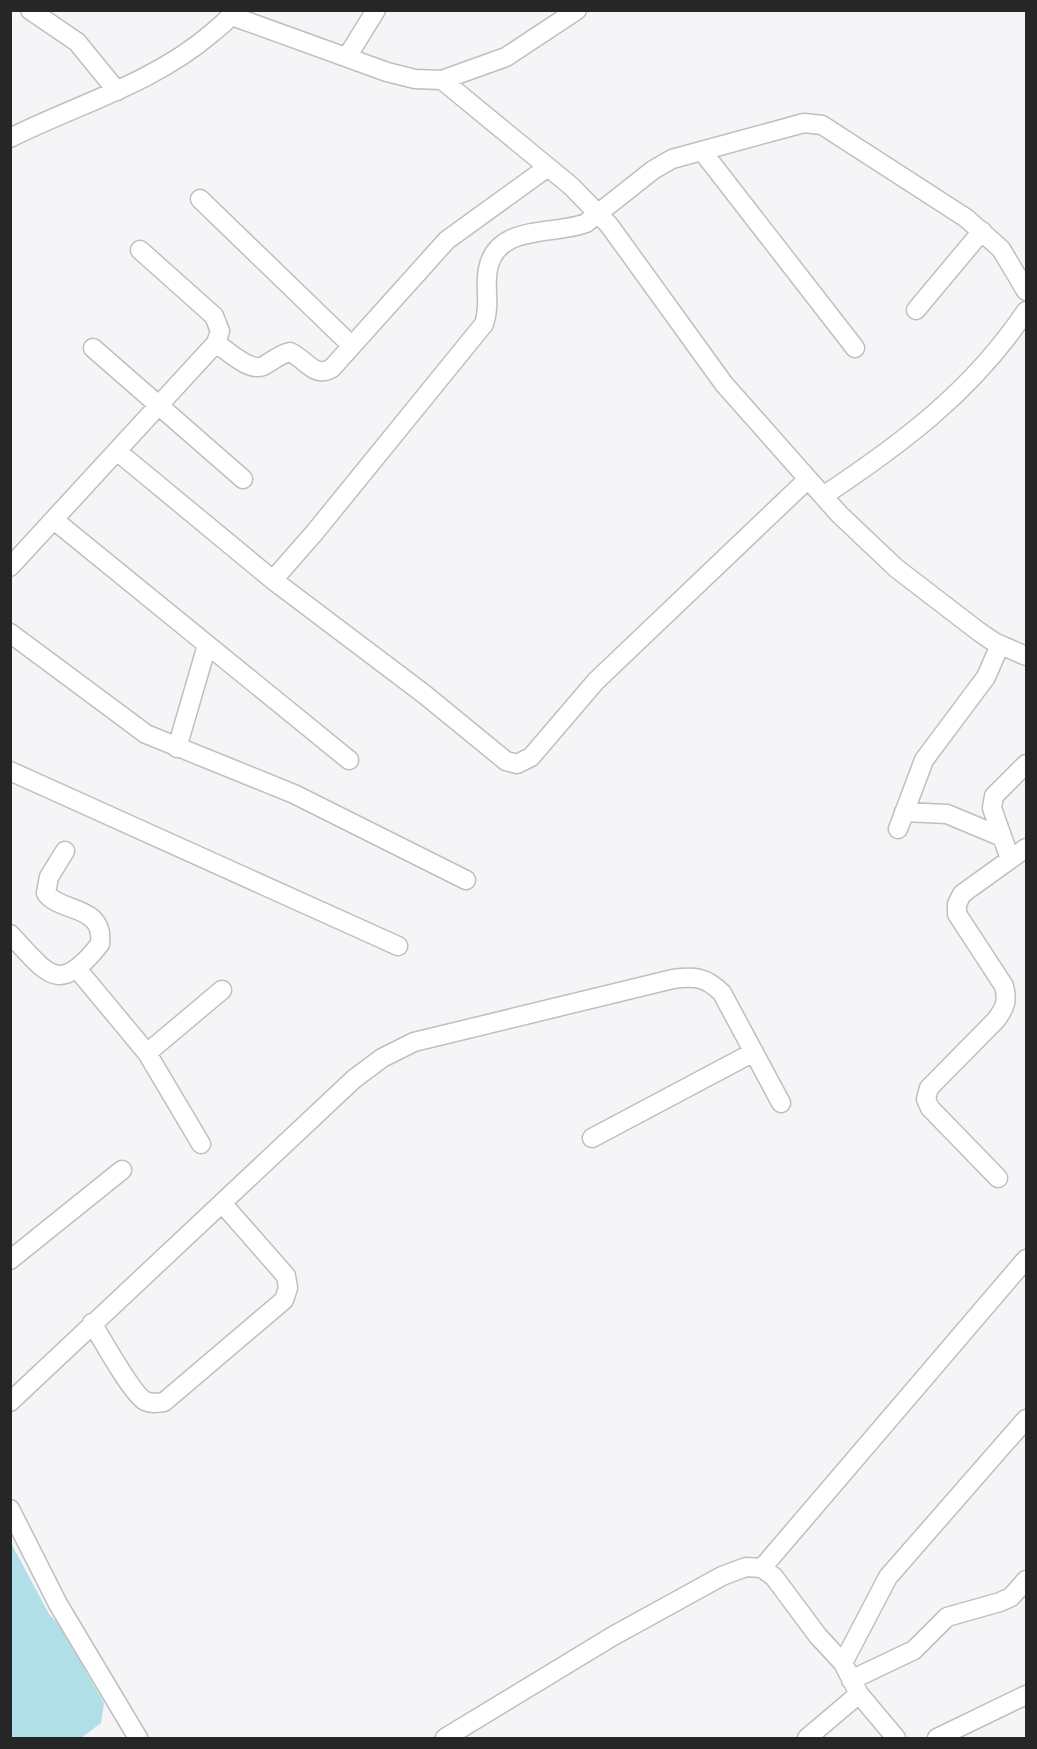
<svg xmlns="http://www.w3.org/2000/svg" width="1037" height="1749" font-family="Cabin,sans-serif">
<rect width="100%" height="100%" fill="#f5f5f7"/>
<path fill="#b1dfe7" d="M11,1543l38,71 10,11 45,78 -3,20 -20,15h-70z"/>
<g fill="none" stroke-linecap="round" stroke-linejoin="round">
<g stroke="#bfbfc1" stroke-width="21">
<path id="minor" d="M30,10l47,32 40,49
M232,16l155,56 28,7 27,1 64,-23 71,-47
M347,57l29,-47
M442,80l129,106 38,39 115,159 115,130 57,54 82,63 16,11 32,14
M10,138c68,-34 144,-55 202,-105 8,-7 17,-13 23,-23
M702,151l153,197
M200,199l151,146
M916,310l66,-79
M216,343c12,8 35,31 49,22 9,-5 15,-11 25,-13 16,7 24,27 42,16l115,-128 101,-73
M93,348l150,131
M118,452l155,128 151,114 82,67 11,3 14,-7 65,-76 212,-202
M823,496c80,-53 149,-105 203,-185
M54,520l295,240
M10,567l206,-224 4,-12 -6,-15 -74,-66
M273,580l42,-48 169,-208c7,-21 0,-35 4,-55 9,-46 66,-33 98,-46l67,-53 19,-11 132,-36 18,2 144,93 35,31 25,42
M10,633l136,101 148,60 172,86
M177,748l30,-103
M10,771l388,175
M904,812l43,2 55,23
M898,829l26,-69 62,-83 14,-32
M1010,859l-18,-51 2,-12 32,-32
M10,934c38,40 48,63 90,10 5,-40 -41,-31 -54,-51l3,-16 16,-26
M78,970l69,83 54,91
M147,1053l75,-63
M592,1138l162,-86
M998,1178l-68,-70 -4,-9 3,-11 67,-68c9,-12 12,-19 8,-34l-47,-72v-10l5,-10 64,-46
M10,1260l112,-90
M92,1323c10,16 40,71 53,78 7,3 12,2 19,1l120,-102 4,-12 -2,-12 -64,-73
M10,1402l344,-323 28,-21 32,-16 259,-63c22,-3 33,-2 49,14l59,110
M10,1509l48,95 80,134
M762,1568l264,-309
M843,1663l45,-86 138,-158
M851,1680l63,-30 33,-33 53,-15 11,-5 15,-17
M445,1738l168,-102 109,-60 24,-9 16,1 12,9 44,59 25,27 16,31 37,44
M807,1738l52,-44
M937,1738l89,-43"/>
</g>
<use href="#minor" stroke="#fff" stroke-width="18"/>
</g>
<rect width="1037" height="1749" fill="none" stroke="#262626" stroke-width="24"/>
</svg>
